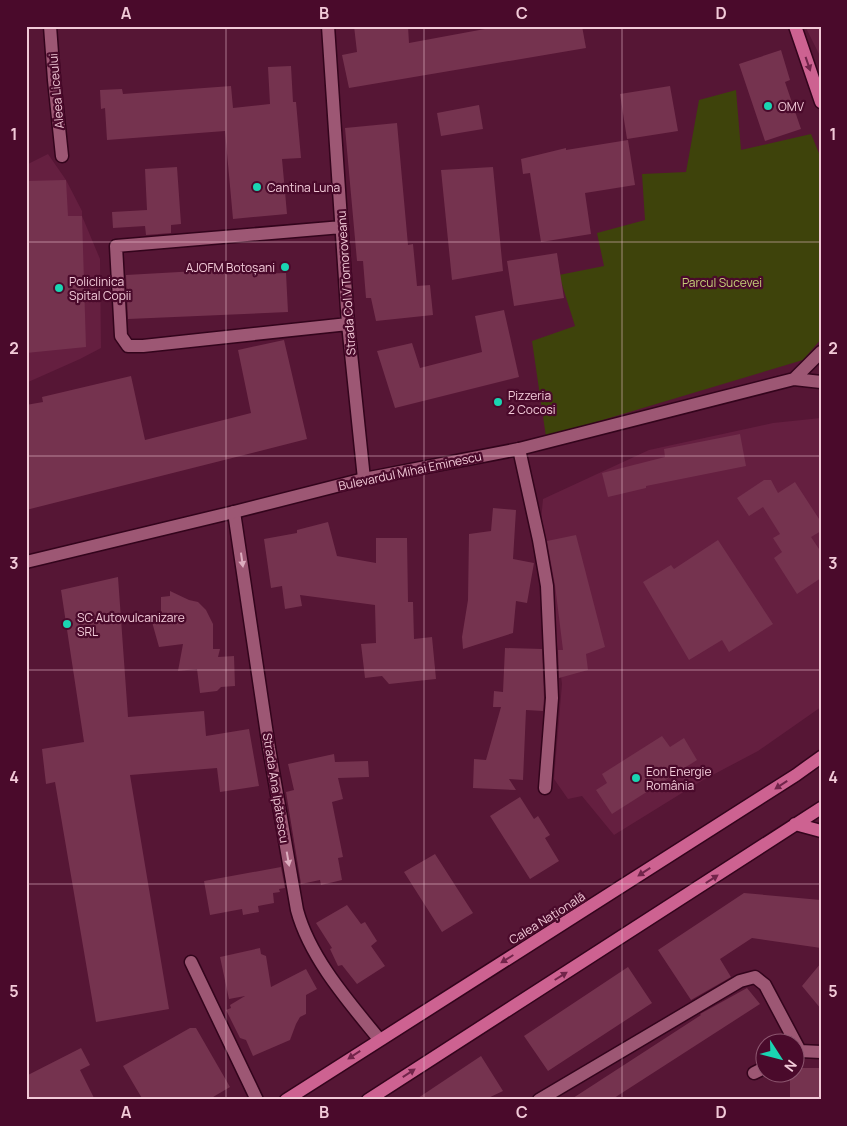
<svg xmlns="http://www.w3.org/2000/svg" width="847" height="1126" font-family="Manrope,sans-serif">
<rect width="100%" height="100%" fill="#561635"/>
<path fill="#651f40" d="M805,26h16v32z
M48,154l18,26 16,31v5l18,43 1,89 -21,11 -54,24v-218z
M821,418v289l-63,44 -55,29 -89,55 -32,-39 -14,3 -14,-20 8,-95 -21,-163 2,-22 106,-49 124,-27z"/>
<path fill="#3e430b" d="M736,90l5,60 70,-16 10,24v181l-18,21 -257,77 -14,-96 43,-15 -16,-51 45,-9 -7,-33 48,-13 -3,-46 44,-2 13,-72z"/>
<path fill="#75334f" d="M354,26h54l1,17 92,-17h81l4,22 -237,40 -7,-33 15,-3z
M781,50l9,30 -5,2 16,47 -36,12 -26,-77z
M291,66l2,36h3l5,56 -19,1 5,55 -54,5 -8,-88 -118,9 -2,-32 -4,1 -1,-19 22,-1 1,5 108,-8 2,22 37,-4 -2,-37z
M670,86l8,45 -51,8 -7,-45z
M479,105l4,24 -42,7 -4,-23z
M397,123l11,122 5,-1 4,42 13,-1 3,30 -57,6 -5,-23h-5l-3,-37h-6l-12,-133z
M628,140l7,45 -50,8 6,41 -50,8 -11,-69 -7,1 -2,-15 45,-11v2z
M177,167l4,57 -10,1v8l-25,2 -1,-9 -32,2 -1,-16 35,-2 -2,-41z
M493,167l10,104 -51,9 -11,-110z
M66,180l2,36h14l4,131 -60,6v-172z
M557,253l7,45 -50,8 -7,-45z
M233,264h20l1,10 32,-1 2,39 -160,7 -2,-44 107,-6z
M504,310l15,67 -124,31 -18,-57 35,-8 8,25 62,-16 -7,-36z
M284,340l23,99 -281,71v-105l17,-3 -1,-5 89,-21 14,64 106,-27 -13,-63z
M740,434l6,32 -100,20v2l-38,9 -6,-24 63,-16 -1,-8z
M764,480h7l7,13 17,-11 26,40v9l-10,6 10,15v26l-24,16 -23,-36 8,-6 -9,-14 7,-4 -17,-27 -14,9 -12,-18z
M493,508l23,2 -3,49 21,4 -7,40 -11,-2 -3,32 -50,16 -1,-12 6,-37 1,-66 22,-3z
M328,522l9,34 39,7v-25h31l1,64h5l1,37 18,-2 4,42 -47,5 -7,-8 -17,2 -4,-34 15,-1 -1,-38 -75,-10 2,11 -17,3 -3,-23 -11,2 -7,-49 33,-6v-3z
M576,535l29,112 -19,7 2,16 -29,8 -1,-28h5l-8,-65 -8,-44z
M718,540l55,84 -44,28 -7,-12 -33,20 -46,-78 28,-17 3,4z
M118,577l10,140 76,-6 2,25 43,-7 10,57 -39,6 -3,-24 -87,7 39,234 -73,13 -41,-240 -9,2 -4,-35 42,-7 -23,-152z
M170,591l19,9 9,2 8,8 7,14v25h7l-2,8 16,-1 1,30 -14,1 -4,4 -17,2 -3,-24 -19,2 5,-27 -24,3 -7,-25 9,-8v-17l9,-1z
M505,648l37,1 2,49 -1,13 -17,-1 -3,70 -14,-1 7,11 -43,-2 1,-29 12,1 15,-53h-8l1,-16 9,1z
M662,736l8,11 14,-9 13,22 -85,54 -16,-24 11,-7 -5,-9z
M334,754l1,8 33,-1 1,16 -31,1 5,21 -11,3 11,55 -5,1 4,22 -21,5 -1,-5 -19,4 -15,-92 8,-2 -6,-26z
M520,797l14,22 4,-3 12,19 -5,3 14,23 -29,18 -40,-63z
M435,854l38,59 -31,19 -38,-60z
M281,867l4,21 -6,1 1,3 -7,1 1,10 -16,3 1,6 -16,3 -1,-6 -32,6 -6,-34z
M744,893l77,7v48l-69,-10 -32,21 11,18 -40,23 -33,-50z
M347,905l14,19 4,-2 12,19 -6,5 14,20 -28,18 -15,-19 -4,1 -8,-17 2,-1 -16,-25z
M260,948l1,6 5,2 5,31 35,-18 11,20 -11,6v19l-6,3 -4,7 -6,16 -37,16 -7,-16 -6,-2 -14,-28 5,-2 -1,-3 15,-9 -16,3 -9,-42z
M821,963v46l-19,-23z
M628,967l24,36 -104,68 -24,-35z
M747,988l13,16 -149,96h-41l131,-85 -1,-1z
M190,1028h6l34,59 -22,13h-65l-20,-34z
M81,1048l9,17 -10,5 15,30h-69v-24z
M481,1056l22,35 -19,9h-69z
M794,1068h27v32h-31v-26h4z"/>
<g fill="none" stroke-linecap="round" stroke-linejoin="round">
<g stroke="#33041c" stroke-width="15">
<path id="street" d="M50,26l4,54 8,76
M328,26l20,298 16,155
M342,227l-226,19 5,90 7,10h15l205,-22
M519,449l20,91 8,46 5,112 -7,90
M234,512l35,236 28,162c13,48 51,91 82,129
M191,962l66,138
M794,1054l6,-3 21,1
M754,1073l10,-5
M539,1100l201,-119 15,-4 10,8 35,66"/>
</g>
<g stroke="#33041c" stroke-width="15">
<path id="secondary" d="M794,379l27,-27
M26,562l208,-50 130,-33 155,-30 275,-70 27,3"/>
</g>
<g stroke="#33041c" stroke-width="15">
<path id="primary" d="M795,26l26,76
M795,824l26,7
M286,1100l510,-325 25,-18
M368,1100l453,-292"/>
</g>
<use href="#street" stroke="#9d5774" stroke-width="12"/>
<use href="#secondary" stroke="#9d5774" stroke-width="12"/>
<use href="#primary" stroke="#cd6291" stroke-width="12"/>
</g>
<defs><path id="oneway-solid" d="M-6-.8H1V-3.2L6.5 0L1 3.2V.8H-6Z" transform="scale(1.25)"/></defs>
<g fill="#71244a">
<use href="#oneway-solid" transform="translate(808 64) rotate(71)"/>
<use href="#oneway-solid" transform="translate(781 785) rotate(147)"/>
<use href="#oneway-solid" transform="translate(644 872) rotate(147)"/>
<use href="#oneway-solid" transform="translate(712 879) rotate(-33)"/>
<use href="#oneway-solid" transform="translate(507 959) rotate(148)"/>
<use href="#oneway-solid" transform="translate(561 976) rotate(-32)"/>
<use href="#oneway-solid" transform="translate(354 1055) rotate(147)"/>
<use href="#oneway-solid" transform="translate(409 1073) rotate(-33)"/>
</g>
<g fill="#ddadbf">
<use href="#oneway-solid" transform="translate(242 560) rotate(82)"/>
<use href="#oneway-solid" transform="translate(288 859) rotate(80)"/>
</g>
<path fill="none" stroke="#f2cad8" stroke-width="1" stroke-opacity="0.55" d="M226,26v1074M424,26v1074M622,26v1074M26,242h795M26,456h795M26,670h795M26,884h795"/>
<g fill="#1ad5b2" stroke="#4a0a2b" stroke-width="2">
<circle cx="768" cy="106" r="5"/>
<circle cx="257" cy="187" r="5"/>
<circle cx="285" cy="267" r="5"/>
<circle cx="59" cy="288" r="5"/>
<circle cx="498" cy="402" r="5"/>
<circle cx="67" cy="624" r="5"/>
<circle cx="636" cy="778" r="5"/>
</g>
<g text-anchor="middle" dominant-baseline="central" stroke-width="4.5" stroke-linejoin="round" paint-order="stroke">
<g font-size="12" fill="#f2cad8" stroke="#4a0a2b">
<text transform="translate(56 91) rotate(-95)">Aleea Liceului</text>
<text transform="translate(346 283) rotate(-94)">Strada Col V Tomoroveanu</text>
<text transform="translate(410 471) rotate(-12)">Bulevardul Mihai Eminescu</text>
<text transform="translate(276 788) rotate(81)">Strada Ana Ipătescu</text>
<text transform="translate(547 918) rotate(-32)">Calea Națională</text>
</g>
<g font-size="12" fill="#f2cad8" stroke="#4a0a2b" text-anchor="start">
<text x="778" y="106">OMV</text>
<text x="267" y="187">Cantina Luna</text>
<text x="275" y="267" text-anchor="end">AJOFM Botoșani</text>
<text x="69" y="281">Policlinica<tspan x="69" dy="14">Spital Copii</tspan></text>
<text x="508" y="395">Pizzeria<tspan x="508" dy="14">2 Cocosi</tspan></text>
<text x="77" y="617">SC Autovulcanizare<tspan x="77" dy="14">SRL</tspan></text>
<text x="646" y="771">Eon Energie<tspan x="646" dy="14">România</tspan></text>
</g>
<g font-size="12" fill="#c4cf78" stroke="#4a0a2b">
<text x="722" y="282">Parcul Sucevei</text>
</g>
</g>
<rect width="847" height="1126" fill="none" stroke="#4a0a2b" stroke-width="55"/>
<g transform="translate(780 1058) rotate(126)"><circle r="24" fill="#4a0a2b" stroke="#8d5770"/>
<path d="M0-4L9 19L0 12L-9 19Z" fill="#1ad5b2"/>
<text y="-8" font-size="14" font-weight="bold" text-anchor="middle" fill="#f2cad8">N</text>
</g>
<rect x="28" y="28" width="792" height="1070" fill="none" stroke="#f2cad8" stroke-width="2"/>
<g font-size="16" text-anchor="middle" font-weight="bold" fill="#f2cad8">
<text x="126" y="19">A</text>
<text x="324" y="19">B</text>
<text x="522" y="19">C</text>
<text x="721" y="19">D</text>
<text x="14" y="140">1</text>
<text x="833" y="140">1</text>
<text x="14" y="354">2</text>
<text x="833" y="354">2</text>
<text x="14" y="569">3</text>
<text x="833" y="569">3</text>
<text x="14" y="783">4</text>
<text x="833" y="783">4</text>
<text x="14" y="997">5</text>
<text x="833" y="997">5</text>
<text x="126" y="1118">A</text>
<text x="324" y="1118">B</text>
<text x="522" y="1118">C</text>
<text x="721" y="1118">D</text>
</g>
</svg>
